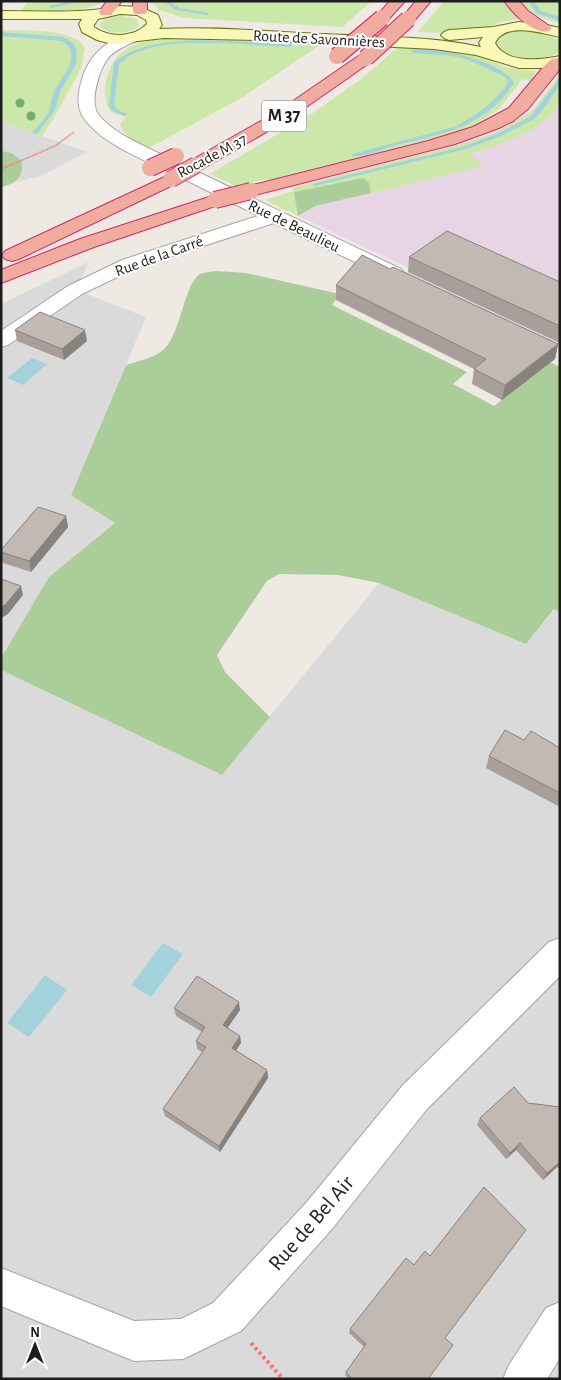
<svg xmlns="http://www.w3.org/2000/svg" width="561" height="1380" font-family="'Alegreya Sans',sans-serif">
<rect width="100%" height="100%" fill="#eeeae3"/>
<path fill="#dbdada" d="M1,121l86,31 -46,24 -26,6 5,-4 -19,-27z
M89,262l-13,28 70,27 -75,177 44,29 -66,54 -48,81v-354z
M379,583l147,61 29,-35 5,3v767h-559v-709l221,105z"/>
<path fill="#e7d5e5" d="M560,104v242l-155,-73 6,-4 -113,-53 17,-10 168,-40 -14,-13 27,-8 52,-27z"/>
<path fill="#cbe8aa" d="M30,1h74c-18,11 -60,15 -81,10v-4z
M372,1l-30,26 -158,-9 -24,-8 -9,-8z
M444,1h58l18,18 -20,3 -16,7 -33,4 -33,-1z
M522,1h38v22c-16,-4 -29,-7 -38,-22z
M122,16l15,3 2,7c-10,8 -30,10 -39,0l1,-4 8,-5z
M1,30c21,1 73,-3 84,18l-4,20 -27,50 -12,18 -41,-15z
M515,31c16,-1 31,0 45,10v11c-14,10 -60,10 -63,-11l9,-7z
M190,38l131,6 -78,53 -94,51c-10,-5 -27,-12 -29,-24l6,-7c-6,-2 -14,-3 -17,-8 -10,-14 0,-48 13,-57 19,-14 46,-14 68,-14z
M399,46l63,5 18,5 27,12 29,3 -5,10 -9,-2 -22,29 -25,17 -14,6 -185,49h-14l-26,6 -26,-12 103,-61 52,-37z
M560,75c0,8 1,23 -2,31 -12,24 -64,41 -88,47l14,13 -113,27 -2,-10 -11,-4 -63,13 3,24 -33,-16 29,-9 -3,-3 164,-42 42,-14 36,-22z"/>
<path fill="#abcd99" d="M1,151l10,2 11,8c1,17 -5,22 -21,26z
M363,178l6,5 2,10 -56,13 -17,10 -4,-24z
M216,271l30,2 94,21 -8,11 135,67 -14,12 41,22 56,-44 10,5v245l-6,-3 -28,35 -147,-61 -41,-8 -59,-1 -12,7 -50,74 8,17 45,45 -48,58 -221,-105v-12l48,-81 66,-54 -44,-28 55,-130c12,-4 30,-7 39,-17 15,-14 20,-66 35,-74 5,-2 11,-2 16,-3z"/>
<path fill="#a4d2db" d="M32,358l15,6 -24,21 -16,-7z
M163,943l20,11 -32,43 -20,-12z
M45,975l22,15 -38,47 -22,-14z"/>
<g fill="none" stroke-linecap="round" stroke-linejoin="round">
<path fill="#a4d2db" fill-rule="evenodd" d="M71,1h13l-32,7 -3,-2z
M163,1h6l10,7 31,5 -3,2 -31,-5z
M529,1h5l6,10 20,6v4l-24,-8z
M1,32l62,5 10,6 4,7 -1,14 -16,28 -6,20 -17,22 -5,-1c5,-6 11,-12 15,-18 4,-7 4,-16 7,-23 8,-18 30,-36 8,-51l-61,-5z
M198,40l92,3 3,2 -3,2c-41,-2 -123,-12 -159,8 -4,2 -8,6 -12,9l-5,41 4,5 9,4 -3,2 -10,-4 -5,-6 5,-44c26,-19 53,-20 84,-22z
M411,50c26,-3 90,10 103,33 -31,46 -71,50 -121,63 -12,4 -28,11 -41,10v-2l102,-27c22,-11 40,-24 54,-44l-3,-6 -39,-18 -20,-4 -33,-2 -3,-2z
M560,78v7l-19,27 -7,7 -33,17 -35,13 -151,37 -3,-2 150,-37 35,-13 33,-17z"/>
<g stroke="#a4a4a4" stroke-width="2">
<path id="minor" d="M273,211l7,2 2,4 -2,4 -144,47 -54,26 -74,51 -7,2v-16l67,-45 54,-26z
M560,938v38l-133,133 -95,120 -91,102 -58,28 -49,2 -133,-55v-38l133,53 47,-2 32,-16 93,-100 97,-118 146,-143z
M560,1302v56l-13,21h-44l6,-14 37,-57z"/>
</g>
<g stroke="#a4a4a4" stroke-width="2">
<path id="tertiary" d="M131,33l5,2 3,3 -3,3c-9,4 -19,8 -26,15 -10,10 -21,45 -12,58 13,17 36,27 54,36l249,119 3,4 -3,4 -7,2 -7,-2c-69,-32 -137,-65 -205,-99 -29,-15 -80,-32 -99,-61 -8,-13 -4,-30 1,-44 9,-21 24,-34 47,-40z"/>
</g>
<g stroke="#6b7107" stroke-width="2">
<path id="secondary" d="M120,6l20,1 18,8 4,10 -3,4c56,-3 112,3 167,5 52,3 105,2 155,13l-2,-4 4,-6 -34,3 -5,-2 -3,-3 3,-3 5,-2 44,-3 26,-5 23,2 18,4v9c-19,-4 -54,-16 -65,6 11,21 45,17 65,13v10l-19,2h-22l-43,-13 -42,-6 -177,-9 -93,-2 -52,6 -15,-4 -15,-8 -3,-8 3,-5h-81v-8c40,0 80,3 119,-5zM120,14l17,1 9,5 1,4c-14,14 -37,14 -53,3v-2l4,-6z"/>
</g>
<g stroke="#d5276c" stroke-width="2">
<path id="trunk" d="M107,1h15l-11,14h-10l-2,-3z
M133,1h14v10l-2,3h-10l-2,-3z
M390,1h15l-18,20h-10l-2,-3z
M416,1h15l-18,21h-10l-2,-3z
M504,1h15l9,10 24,17 -3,3c-16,4 -36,-18 -45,-30z
M366,53l6,2 2,3 -2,3 -83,58 -87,50 -6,1 -6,-1 -3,-4 3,-4 87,-49 83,-57z
M560,58v11l-32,40 -15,12 -14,7 -44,16 -204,52 -6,-1 -3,-4 3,-4 183,-46 45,-14 36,-19 36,-43 7,-6z
M171,174l6,1 3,4 -3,4 -158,76 -7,2 -7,-2 -3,-4 3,-4z
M215,195l6,1 3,4 -3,4 -127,43 -93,36v-13l79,-31z"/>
</g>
<path stroke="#f7736c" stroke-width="2" stroke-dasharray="1 1" stroke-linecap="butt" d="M1,169l54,-23 19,-14"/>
<path stroke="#f7736c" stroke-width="4" stroke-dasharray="3 3" stroke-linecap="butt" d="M251,1343l32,36"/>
<use href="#minor" fill="#fff" fill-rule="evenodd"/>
<use href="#tertiary" fill="#fff" fill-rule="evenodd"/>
<use href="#secondary" fill="#f8f8b8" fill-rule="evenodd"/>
<use href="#trunk" fill="#efac9f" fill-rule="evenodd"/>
<g stroke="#d5276c" stroke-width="18" stroke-linecap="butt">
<path id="trunk-bridge" d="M337,56l45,-38
M366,58l42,-39
M150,168l26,-12
M171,179l25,-14
M215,200l36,-9"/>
</g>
<use href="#trunk-bridge" stroke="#efac9f" stroke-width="16"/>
</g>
<g fill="#73ac70">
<circle cx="20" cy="103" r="4.5"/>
<circle cx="31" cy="116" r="4.5"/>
</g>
<path fill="#a89f9a" d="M409,257l151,25v61l-152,-71z
M390,269l168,75 -3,15 -53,41 -30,-16 2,-15 -138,-69v-15z
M15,330l72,11 -23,19 -47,-19z
M66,516l2,11 -37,45 -28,-9 -2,-7v-6z
M524,740l36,8v59l-74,-39 3,-12z
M174,1008l66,2 -13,18 13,8 1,7 -5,8 31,19 1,8 -48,74 -55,-36 -2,-7 39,-57 -5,-3 -1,-8 6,-9 -26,-16z
M528,1103l32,4v62l-3,-2 -14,13 -27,-30 -10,9 -29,-34 3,-7z
M350,1329l96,9 -18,41h-80l-3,-4 1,-3 18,-25 -15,-14z"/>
<path fill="#88827d" d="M85,330l2,11 -23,19 -2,-11z
M558,344l-3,15 -53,41 3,-15z
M66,516l2,11 -37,45 -2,-11z
M21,586l2,9 -15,19 -7,4v-11z
M239,1002l1,8 -16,23 -1,-8z
M240,1036l1,7 -9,13v-8z
M267,1070l1,8 -48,74 -1,-6z
M520,1143l-4,7 -10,9 4,-6z
M560,1162l-3,5 -14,13 4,-7z"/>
<path fill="#c3b9b3" stroke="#88827d" d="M447,231l113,51v44l-151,-69z
M362,255l28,14 3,-2 165,77 -53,41 -31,-16 12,-10 -150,-74z
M40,312l45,18 -23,19 -47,-19z
M38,507l28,9 -37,45 -28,-9v-2z
M1,579l20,7 -16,19 -4,2z
M505,730l19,10 7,-9 29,17v45l-71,-37z
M197,976l42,26 -16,23 17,11 -8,12 35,22 -48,76 -56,-37 43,-62 -10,-6 9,-14 -31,-19z
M514,1087l14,16 32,4v55l-13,11 -27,-30 -10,10 -30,-35z
M484,1187l42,43 -81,108 8,7 -25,34h-76l-6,-7 20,-28 -16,-15 56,-71 8,7 11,-14 5,5z"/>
<g text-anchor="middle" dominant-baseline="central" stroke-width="4" stroke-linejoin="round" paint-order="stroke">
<g font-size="16" fill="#1d1d1d" stroke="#fff">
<text transform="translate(319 39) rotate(3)">Route de Savonnières</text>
<text transform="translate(212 156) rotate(-28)">Rocade M 37</text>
<text transform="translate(294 226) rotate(26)">Rue de Beaulieu</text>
<text transform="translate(159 256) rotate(-20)">Rue de la Carré</text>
</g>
<rect fill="#fff" stroke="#616161" stroke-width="1" x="261.5" y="100.5" width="45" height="31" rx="4"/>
<g font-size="18" font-weight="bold" fill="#1d1d1d">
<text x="284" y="116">M 37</text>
</g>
<g font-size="22" fill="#1d1d1d" stroke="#fff">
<text transform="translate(311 1223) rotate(-49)">Rue de Bel Air</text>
</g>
</g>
<rect width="561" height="1380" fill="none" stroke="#1d1d1d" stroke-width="5"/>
<g transform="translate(35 1345)" stroke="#ffffff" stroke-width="4" paint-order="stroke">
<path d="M0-4L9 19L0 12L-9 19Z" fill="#1d1d1d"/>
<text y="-8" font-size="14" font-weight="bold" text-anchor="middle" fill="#1d1d1d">N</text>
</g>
</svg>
